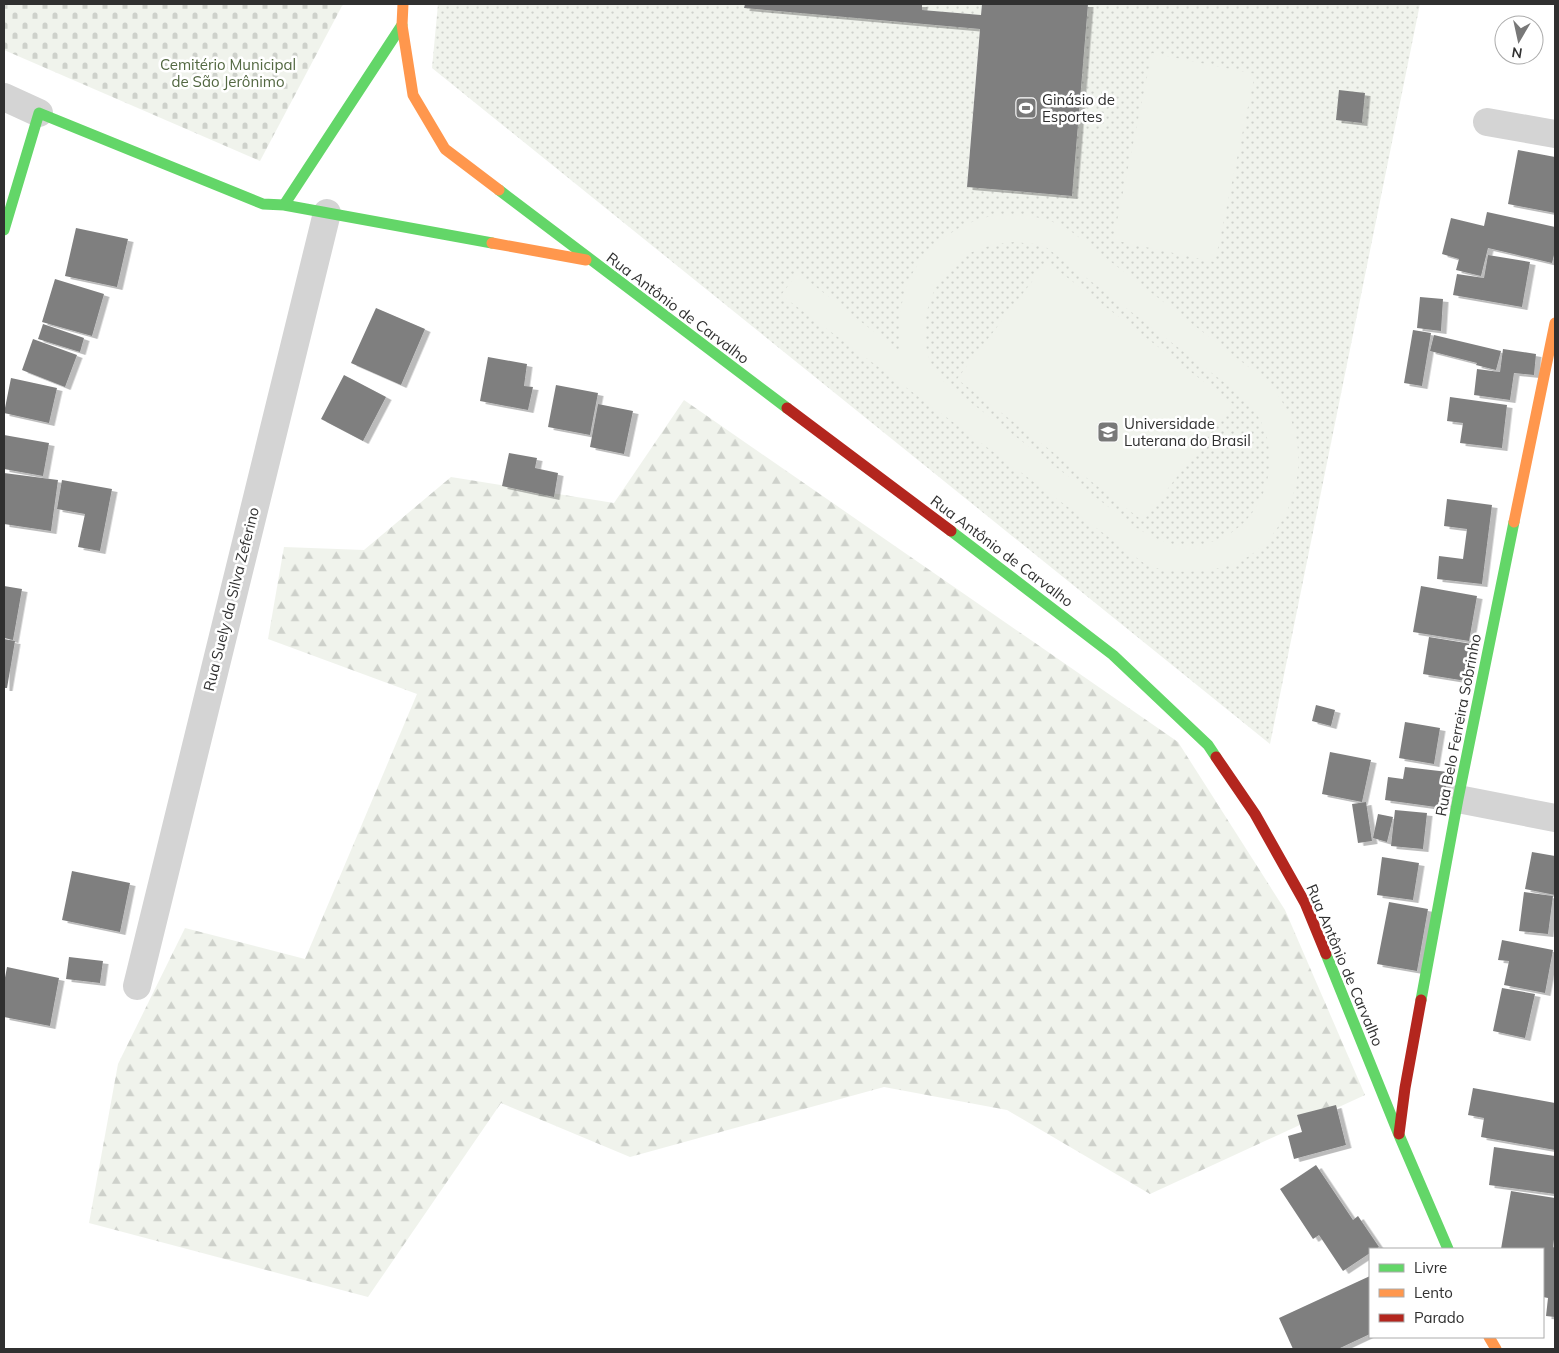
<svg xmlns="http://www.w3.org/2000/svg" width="1559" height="1353" font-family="Mulish,sans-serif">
<defs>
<pattern id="grass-dots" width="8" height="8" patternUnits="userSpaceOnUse" patternTransform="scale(1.25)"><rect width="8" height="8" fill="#f0f3ec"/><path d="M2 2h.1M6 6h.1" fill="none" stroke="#ced1cb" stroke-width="1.8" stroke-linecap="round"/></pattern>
<pattern id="forest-firs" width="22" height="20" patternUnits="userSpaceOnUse" patternTransform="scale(1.25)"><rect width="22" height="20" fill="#f0f3ec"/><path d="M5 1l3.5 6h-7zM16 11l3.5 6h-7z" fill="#ced1cb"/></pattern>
<pattern id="cemetery-stones" width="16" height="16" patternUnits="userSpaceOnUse" patternTransform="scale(1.25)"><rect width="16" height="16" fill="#f0f3ec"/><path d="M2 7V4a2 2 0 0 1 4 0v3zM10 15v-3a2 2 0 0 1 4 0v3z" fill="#ced1cb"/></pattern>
<filter id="shadow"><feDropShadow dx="5.5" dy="3" stdDeviation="0" flood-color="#0004"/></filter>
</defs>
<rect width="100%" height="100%" fill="#fff"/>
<path fill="url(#grass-dots)" d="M438,4h307l-1,3 236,22 -13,157 104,10 17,-192h332l-150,740 -838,-676z
M922,4h60l-1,11 -59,-5z"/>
<path fill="url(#forest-firs)" d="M684,400l494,342 107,168 80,185 -215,99 -143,-84 -123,-23 -254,70 -129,-54 -133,194 -279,-74 29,-159 67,-136 120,31 112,-265 -149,-55 16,-92 80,3 87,-73 163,26z"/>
<path fill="url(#cemetery-stones)" d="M4,4h339l-83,157 -256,-111z"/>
<path fill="#f0f3ec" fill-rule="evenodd" d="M1152,53l103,21 -40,188 -102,-22z
M1006,214c22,1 43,4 62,15l199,152c14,16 25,35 29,56 10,45 -11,99 -52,122 -12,7 -26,10 -40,11 -20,3 -40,2 -59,-6l-364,-269 17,-22 101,78c1,-18 0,-36 4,-53 10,-46 58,-81 103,-84zM1014,242l20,2 13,4 195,148c9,10 19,22 23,35 20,60 -27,125 -92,113 -14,-3 -26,-10 -38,-17l-186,-141c-37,-29 -28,-92 4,-121 17,-16 39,-21 61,-23z
M1047,262l186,142 -90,117 -186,-142z"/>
<path fill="#7f7f7f" filter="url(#shadow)" d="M745,4h177v6l59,5 1,-11h106l-16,192 -105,-9 13,-158 -236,-21z
M1339,90l26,3 -3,30 -26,-3z
M1518,150l37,7v56l-47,-9z
M1487,212l68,15v24l-3,12 -64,-15 -7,28 -25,-6 3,-11 -17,-5 9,-36 33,8z
M76,228l52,11 -11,48 -52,-11z
M1488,255l42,7 -8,45 -69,-12 4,-21 27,4z
M55,279l49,15 -12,42 -50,-14z
M1420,297l23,2 -2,32 -24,-3z
M376,308l49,21 -24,56 -50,-22z
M43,324l41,14 -4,14 -42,-13z
M1413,330l18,3 -9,53 -18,-3z
M1434,335l67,16 -5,19 -20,-5 1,-2 -47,-12z
M33,339l44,16 -12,32 -43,-17z
M1503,349l33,5 -2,21 -20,-2 -4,27 -36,-5 3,-26 23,3z
M488,357l39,7 -3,22 9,1 -5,23 -48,-9z
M344,375l42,22 -23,44 -42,-22z
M11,378l46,10 -8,35 -45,-10z
M556,385l42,8 -8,42 -42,-8z
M1450,397l57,8 -5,43 -42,-5 3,-20 -16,-2z
M598,404l35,7 -9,43 -34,-7z
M4,435l45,8 -6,33 -39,-7z
M509,453l28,5 -2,10 23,5 -4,24 -52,-11z
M4,473l54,7 -7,51 -47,-7z
M62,480l50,9 -12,62 -22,-4 7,-33 -28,-5z
M1447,499l45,6 -10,79 -45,-5 2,-23 24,3 4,-30 -23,-3z
M4,586l18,3 -9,51 -9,-2z
M1421,586l56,10 -8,45 -56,-9z
M1429,637l43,7 -6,37 -43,-7z
M4,639l11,2 -8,47h-3z
M1316,705l19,5 -4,16 -19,-5z
M1405,722l35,6 -6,36 -35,-6z
M1330,752l41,8 -9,42 -40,-8z
M1405,767l43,5 -5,36 -58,-8 3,-23 15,2z
M1366,802l6,39 -14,2 -6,-39z
M1395,810l32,3 -4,36 -32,-3z
M1378,814l15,3 -6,25 -14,-4z
M1532,852l23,4v39l-30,-6z
M1382,857l37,6 -6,37 -36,-5z
M72,871l58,12 -10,49 -58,-12z
M1524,892l29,4 -5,38 -29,-3z
M1389,902l39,7 -11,62 -40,-7z
M1502,940l51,10 -8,43 -41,-8 5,-24 -11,-1z
M69,957l34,4 -3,22 -34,-4z
M7,967l52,11 -9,48 -46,-9v-34z
M1502,988l33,6 -10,44 -32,-7z
M1473,1088l82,15v47l-74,-13 3,-19 -16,-3z
M1336,1105l10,40 -52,14 -6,-23 14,-4 -5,-17z
M1494,1147l61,9v38l-66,-9z
M1316,1165l37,55 5,-4 21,31 -3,2h-6v4l-27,18 -24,-36 -6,4 -33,-50z
M1511,1191l44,7v34l-2,15 2,1v69l-9,-1 2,-18 -5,-1v-48h-42z
M1370,1276v58l-32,15h-45l-14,-31z"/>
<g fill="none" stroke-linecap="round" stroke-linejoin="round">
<path stroke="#d4d4d4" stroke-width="28" d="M4,97l35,16
M1487,122l68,12
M1458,799l97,19
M137,986l190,-773"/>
<path stroke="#63d668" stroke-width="11" d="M499,190l288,218
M284,205l118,-180
M4,230l35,-117 224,91 21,1 208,38
M951,531l162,124 95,90 8,12
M1326,954l73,181 49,114
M1421,1000l37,-201 56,-277"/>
<path stroke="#ff974d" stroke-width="11" d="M403,4l-1,21 11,70 32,54 54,41
M492,243l94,17
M1514,522l41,-199
M1489,1337l7,12"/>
<path stroke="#b3261e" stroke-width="11" d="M787,408l164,123
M1216,757l39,57 50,89 21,51
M1399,1134l6,-46 16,-88"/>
</g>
<defs>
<g id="stadium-square" transform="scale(1.125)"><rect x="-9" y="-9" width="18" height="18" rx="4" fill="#787878" stroke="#fff"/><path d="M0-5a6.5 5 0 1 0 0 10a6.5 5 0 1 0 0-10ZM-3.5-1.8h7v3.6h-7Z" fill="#fff"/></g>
<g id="university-square" transform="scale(1.125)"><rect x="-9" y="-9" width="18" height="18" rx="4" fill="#787878" stroke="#fff"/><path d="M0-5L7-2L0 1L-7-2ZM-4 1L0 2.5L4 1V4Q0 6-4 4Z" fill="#fff"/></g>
</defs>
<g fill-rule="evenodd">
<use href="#stadium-square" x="1026" y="108"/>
<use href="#university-square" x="1108" y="432"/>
</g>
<g text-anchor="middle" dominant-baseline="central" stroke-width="5" stroke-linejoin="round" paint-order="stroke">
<g font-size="15" fill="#536842" stroke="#fff">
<text x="228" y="64">Cemitério Municipal<tspan x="228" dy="17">de São Jerônimo</tspan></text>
</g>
<g font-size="15" fill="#303030" stroke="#fff" text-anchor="start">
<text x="1042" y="99">Ginásio de<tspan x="1042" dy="17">Esportes</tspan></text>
<text x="1124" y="423">Universidade<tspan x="1124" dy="17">Luterana do Brasil</tspan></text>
</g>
<g font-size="15" fill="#303030" stroke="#fff">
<text transform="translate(678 308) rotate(37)">Rua Antônio de Carvalho</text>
<text transform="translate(1002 551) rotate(37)">Rua Antônio de Carvalho</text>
<text transform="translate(231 599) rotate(-76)">Rua Suely da Silva Zeferino</text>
<text transform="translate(1458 725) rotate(-79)">Rua Belo Ferreira Sobrinho</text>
<text transform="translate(1345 965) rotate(67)">Rua Antônio de Carvalho</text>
</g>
</g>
<rect width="1559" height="1353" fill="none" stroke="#303030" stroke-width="10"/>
<rect x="1369" y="1248" width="175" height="90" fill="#ffffff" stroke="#acacac"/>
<rect x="1379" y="1264" width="25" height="8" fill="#63d668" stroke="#acacac"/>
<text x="1414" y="1273" font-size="15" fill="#303030">Livre</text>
<rect x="1379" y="1289" width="25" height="8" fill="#ff974d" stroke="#acacac"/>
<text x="1414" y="1298" font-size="15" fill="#303030">Lento</text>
<rect x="1379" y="1314" width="25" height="8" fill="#b3261e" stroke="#acacac"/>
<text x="1414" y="1323" font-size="15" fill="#303030">Parado</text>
<g transform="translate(1519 40) rotate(189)"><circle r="24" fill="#ffffff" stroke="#acacac"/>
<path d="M0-4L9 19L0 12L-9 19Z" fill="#787878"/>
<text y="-8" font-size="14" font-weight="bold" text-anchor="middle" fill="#303030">N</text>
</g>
</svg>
